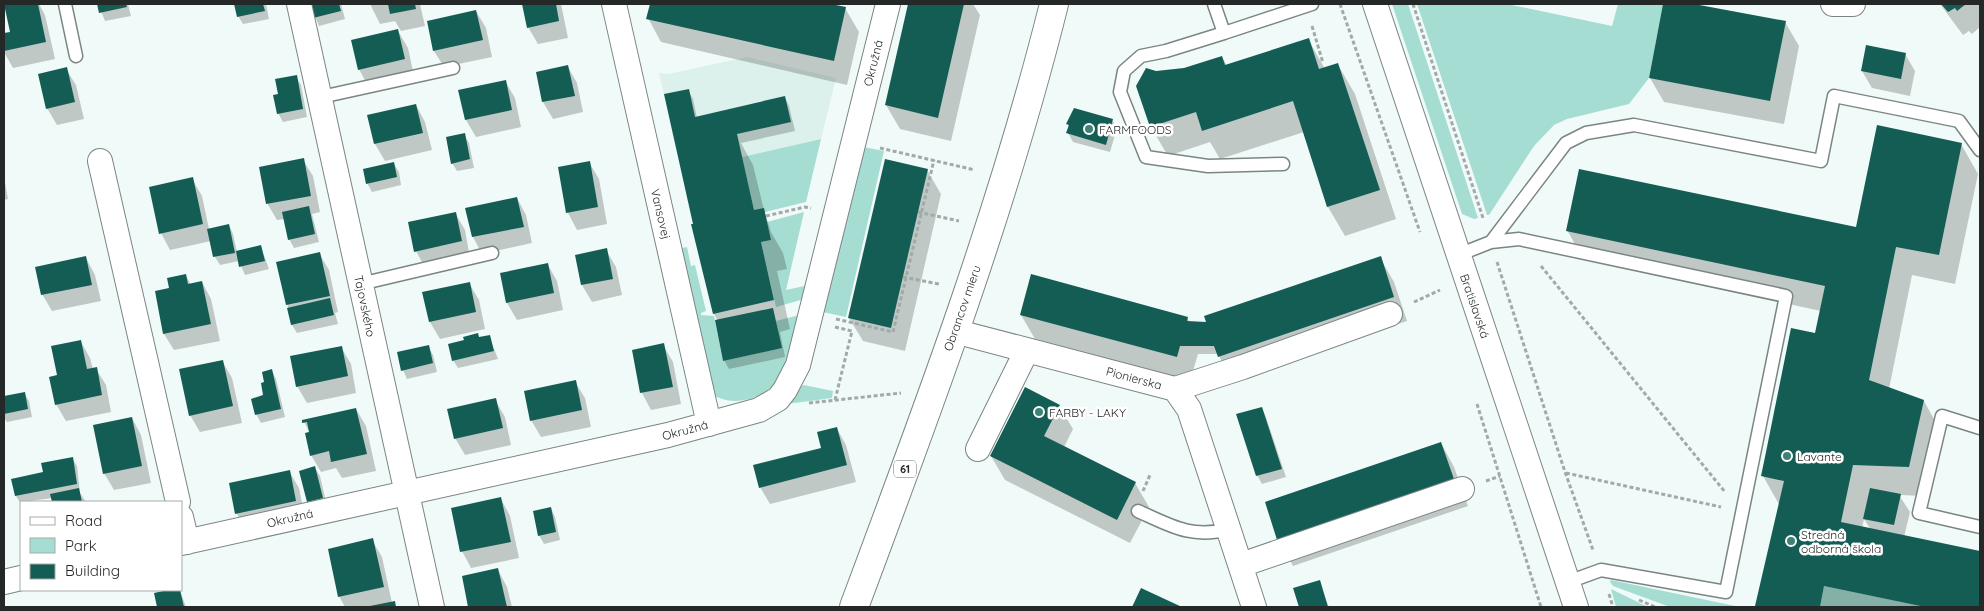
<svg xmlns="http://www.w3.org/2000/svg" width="1984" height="611" font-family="Quicksand,sans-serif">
<rect width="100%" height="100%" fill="#f0faf8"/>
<path fill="#dcf0ec" d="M747,57l89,21 -15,61 -79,18 -5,-22 -61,14 -17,-76 10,1z"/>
<path fill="#a5ddd2" d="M1392,4h16l70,214 -4,1 -12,-5z
M1417,4h90l105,22 6,-22h45l-14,74 -20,26 -62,15 -13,6 -20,21 -45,69h-2z
M821,139l-15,63 -41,10 -11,-2 -12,-53z
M858,146l26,5 -38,166 -28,-6z
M804,212l-18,78 23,-5 -5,14 -28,8 -15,-65 10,-2 -4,-18z
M687,247l4,19 4,-1 11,46 -5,2v2l13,1 9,45 58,-13 -5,-27 27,-7c-9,35 -17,79 -59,86 -12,2 -21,1 -32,-6l-35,-145z
M804,385l29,6 -1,7 -53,7 14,-15z
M1611,580l129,27h-70l-57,-21 -3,-4z
M1824,586l101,21h-105z
M1611,589l37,18h-32z"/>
<path fill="#0003" fill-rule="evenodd" d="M10,4h29l6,11 10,44 -42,9 -9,-16v-18l8,-1 -7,-28z
M98,4h30l3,12 -26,5z
M235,4h31l3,15 -26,5 -5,-8z
M310,4h31l4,15 -26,7z
M370,4h50l5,22 -24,5 -6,-10 -15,3z
M524,4h37l7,34 -30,6 -10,-17z
M651,4h175l19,4 14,24 -12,53 -186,-43 -13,-24z
M909,4h64l7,11 -29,126 -51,-12 -14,-24z
M1664,4h24l97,18 14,24 -15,78 -120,-22 -14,-24z
M1940,4h40v23l-8,7 -3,-3 -6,4z
M476,11l10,17 6,29 -48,10 -10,-16z
M398,31l10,17 6,28 -46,10 -9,-17z
M1308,39l17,30 13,-4 17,29 41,125 -51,17 -17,-29 -24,-75 -84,27 -10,-17 -42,14 -17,-29 33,-57 38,-13 5,9z
M1905,54l10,17 -5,25 -38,-8 -10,-17z
M568,67l9,16 6,29 -30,7 -10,-17 -5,-29z
M66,69l10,16 8,34 -27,6 -10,-17z
M296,77l5,8 6,32 -24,5 -5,-9 2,-18z
M505,81l10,17 6,29 -45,10 -10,-17 -6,-29z
M688,90l5,9 4,19 88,-20 4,8 6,25 -54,12 12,22 11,45 7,22 12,21 4,16 -10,2 13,58 -10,3 5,25 -56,12 -5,-9 -6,-39 -4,-7 -49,-219z
M416,105l9,17 7,28 -47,11 -10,-17 -6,-28z
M1112,120l5,8 -7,24 -37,-10 -5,-9v-9z
M464,135l5,8 5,25 -17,3 -5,-8z
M1961,144l17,30 -23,110 -43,-9 -23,114 35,12 16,29 -15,66 -26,-1 11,17 -6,25 76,15v55h-222l22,-101 -17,-30 53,-142 5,-23 -237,-51 -17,-30 290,-2zM1864,519l7,11 -9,-2z
M303,160l10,16 7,36 -8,2 7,28 -25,6 -5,-9 -4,-20 -8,1 -10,-17z
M589,162l10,17 8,45 -30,6 -9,-17 -9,-45z
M394,164l5,8 2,13 -29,7 -5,-9z
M927,170l14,24 -36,157 -42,-10 -14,-23z
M4,177l4,22 -4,1z
M192,179l10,17 7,33 20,-4 4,9 4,18 24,-5 8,22 -24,6 -6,-14 -19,4 -5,-8 -4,-16 -41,9 -9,-17z
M517,198l9,17 6,28 -50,11 -9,-17 -6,-28z
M455,213l10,17 5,28 -45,10 -9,-17z
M606,250l10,17 6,28 -30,7 -10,-17 -5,-29z
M319,253l10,17 9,42 -3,1 3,11 -41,9 -5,-8 -14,-62z
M86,258l9,17 6,26 -49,10 -10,-17z
M1380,258l14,24 13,39 -175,59 -14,-26h-20l-8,27 -155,-42 -14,-24 11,-39 155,42 3,4 18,1z
M548,265l9,16 6,29 -46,10 -10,-17 -6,-29z
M186,276l5,9 11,-3 9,17 9,42 -46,9 -10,-16 6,-45z
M469,283l10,17 6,29 -45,10 -10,-17 -6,-29z
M489,336l9,23 -40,9 -5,-8 26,-22z
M81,342l9,16 3,11h3l10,16 5,27 -45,9 -10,-17 3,-28z
M663,345l10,17 8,42 -30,6 -9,-17 -9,-42z
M428,346l5,9 4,17 -30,7 -4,-9z
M341,347l10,17 5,29 -49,10 -10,-17z
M222,361l10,17 10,45 -42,9 -10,-17z
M272,371l4,8 9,38 -24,6 -5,-9 9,-18 1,-13z
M575,382l10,16 6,29 -50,10 -10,-17z
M24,393l5,8 3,16 -25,5 -3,-4v-21z
M495,400l10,17 6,28 -46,10 -10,-17z
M1059,406l14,23 -9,18 71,36 14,24 -19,36 -125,-63 -14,-24z
M1262,408l4,9 20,60 -24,7 -5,-9z
M356,409l10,17 10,45 -34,7 -6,-10 -15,4 -10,-17 -1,-22 -6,-11z
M132,418l9,17 10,48 -37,7 -10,-17z
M837,429l9,16 10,37 -86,22 -10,-17 62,-38z
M1441,443l13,24 14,39 -175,60 -13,-24z
M72,458l5,8 3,27 6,9h-32l-1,-4 -32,4v2l-5,-8 -3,-16 31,-7z
M315,468l5,8 7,30 -14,4 -5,-8z
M289,471l10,17 6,30 -59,13 -9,-17 -7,-30z
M501,499l9,17 9,42 -48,10 -9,-17z
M551,508l4,9 5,23 -16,4 -5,-9z
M372,540l10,17 10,46 5,4h-52l-6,-11z
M498,570l9,17 5,20h-42l-7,-30z
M1319,582l10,25h-29l-5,-18z
M174,590h6l6,17h-27l-3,-13z"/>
<path fill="#145d54" d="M4,4h34l8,38 -42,9v-18l6,-1z
M97,4h29l1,3 -28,6z
M234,4h29l2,7 -28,6z
M309,4h30l2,7 -28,7z
M388,4h27l1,5 -26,5z
M522,4h34l3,17 -32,7z
M650,4h181l15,3 -12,54 -188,-42z
M908,4h56l-26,114 -53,-13z
M1663,4h31l92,17 -16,80 -121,-23z
M1941,4h25l-9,7 -2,-3 -7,4z
M476,10l7,30 -50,11 -6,-30z
M398,29l7,30 -47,11 -7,-30z
M1309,38l10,31 19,-6 42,127 -53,17 -34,-106 -91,30 -6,-19 -46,15 -14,-41 10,-18 10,3 28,-3 38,-12 3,9z
M1866,45l40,8 -5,26 -40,-8z
M568,65l7,31 -33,6 -6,-30z
M67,67l8,35 -29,7 -8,-35z
M297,75l6,34 -26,5 -4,-19 5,-1 -3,-15z
M506,80l6,30 -47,10 -7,-30z
M689,89l6,28 90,-21 6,26 -54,12 17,76 10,-2 7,32 -10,2 13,58 -61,14 -22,-90h2l-29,-130z
M416,104l7,29 -49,11 -7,-29z
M1074,108l39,11 -7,26 -40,-12 3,-8 -3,-1z
M1877,125l85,18 -23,112 -43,-8 -27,133 55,20 -15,67 -56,-2 -12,57 139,29v56h-55l-101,-21 -4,21h-58l-7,-1 29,-125 -23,-5 4,-19 26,-129 24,5 10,-47 -259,-55 13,-62 277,58z
M465,133l5,26 -19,5 -5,-27z
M304,158l7,38 -45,8 -7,-37z
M885,159l43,10 -37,159 -43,-10z
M590,161l8,46 -32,6 -8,-46z
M394,162l3,15 -31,7 -3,-15z
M193,177l10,47 -44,10 -10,-47z
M517,197l7,30 -52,10 -7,-29z
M309,206l6,28 -27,6 -6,-28z
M456,212l6,29 -48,11 -6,-30z
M229,224l6,29 -22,4 -6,-28z
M261,245l4,16 -26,6 -3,-16z
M607,248l6,31 -32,6 -6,-30z
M320,252l10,44 -44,9 -10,-43z
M86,256l6,29 -51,10 -6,-28z
M1381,256l13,41 -176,60 -4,-11h-34l-3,11 -157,-42 11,-41 157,43 -1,4 19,1 -2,-6z
M548,263l6,30 -48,10 -6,-30z
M186,274l2,10 14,-3 9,43 -48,10 -8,-43 14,-3 -2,-10z
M470,282l6,30 -47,10 -7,-30z
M330,298l4,17 -43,10 -4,-17z
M773,308l9,40 -59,13 -8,-41z
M478,333l1,4 11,-2 4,16 -42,10 -4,-17 16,-4 -1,-3z
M81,340l6,29 10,-2 5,28 -47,10 -6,-28 8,-2 -6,-29z
M664,343l9,44 -33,6 -8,-43z
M429,345l4,18 -32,8 -4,-19z
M342,346l6,30 -52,11 -6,-31z
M223,360l10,46 -44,10 -10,-47z
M272,369l9,40 -26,6 -4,-16 12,-4 -2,-12 3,-1 -2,-10z
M576,380l6,30 -52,11 -6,-30z
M1025,387l35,18 -16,31 92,46 -19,38 -127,-64z
M25,392l3,17 -24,5v-18z
M496,398l7,30 -49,11 -7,-30z
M1262,407l20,62 -26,7 -20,-62z
M356,408l11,46 -36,8 -2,-11 -19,5 -5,-23 4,-1 -2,-10 -5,1v-3z
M132,417l10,49 -39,8 -10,-49z
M837,427l10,38 -88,23 -6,-23 68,-17 -4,-16z
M1441,442l14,40 -177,61 -13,-41z
M73,457l4,27 -62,12 -4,-17 32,-7 -2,-9z
M315,466l8,32 -16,4 -8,-31z
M290,470l6,31 -61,13 -6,-31z
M79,488l3,14h-30l-2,-8z
M1870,488l31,6 -7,31 -31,-6z
M501,497l10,45 -51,10 -9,-44z
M551,507l5,25 -18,4 -5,-25z
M373,538l11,49 -46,10 -10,-48z
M498,568l9,39h-39l-6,-31z
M1320,580l8,27h-29l-6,-19z
M1141,588l41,19h-50z
M168,590h12l4,17h-27l-3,-14z
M395,601l1,6h-26v-1z"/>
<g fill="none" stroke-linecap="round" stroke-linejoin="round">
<g stroke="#7b8583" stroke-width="15">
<path id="lane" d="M65,4l11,52
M1214,4l10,29 88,-29
M1224,33l-58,18 -25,5 -17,15 -4,21 26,65 62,9 75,-2
M321,97l132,-29
M1491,242l75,-99 20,-10 48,-8 187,36 13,-65 125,25 21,29
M1458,255l33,-13 28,-3 267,57 -60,296 -125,-22 -33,12
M360,284l132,-31
M1980,428l-38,-12 -23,97 61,14
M1138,511c33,15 54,28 91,18"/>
</g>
<g stroke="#7b8583" stroke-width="26">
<path id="street" d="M299,4l133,603
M614,4l95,420
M1375,4l201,603
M1833,4h20
M100,161l78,341
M954,331l221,58 14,20 65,198
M1175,389l68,-22 147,-53
M978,449l49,-99
M181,517l6,25
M181,543l487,-108 91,-25 19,-11 7,-9 13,-25 90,-361
M1241,565l221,-76
M4,582l17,-4"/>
</g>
<g stroke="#7b8583" stroke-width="30">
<path id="primary" d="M854,607c74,-198 149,-398 200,-603"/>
</g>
<path stroke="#a2aaa8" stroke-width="3" stroke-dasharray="4 2.5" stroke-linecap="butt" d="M1340,4l80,228
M1413,4l70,214
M1312,26l11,37
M880,148l95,22
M918,212l41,9
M766,216l39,-9 6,1
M1497,262l68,210 28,78
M1541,266l184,226
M903,277l36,7
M1414,302l26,-12
M836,319l57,13 41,-172
M835,327l17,4 -17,69
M809,403l92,-10
M1477,404l64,203
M1566,473l155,34
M1486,481l14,-5
M1143,491l7,-16
M1609,594l4,13
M1639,600l16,7"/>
<use href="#lane" stroke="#fff" stroke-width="12"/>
<use href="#street" stroke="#fff" stroke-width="24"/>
<use href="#primary" stroke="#fff" stroke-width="28"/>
</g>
<g fill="#3d8177" stroke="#fff" stroke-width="2">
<circle cx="1089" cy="129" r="5"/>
<circle cx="1039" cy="412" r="5"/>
<circle cx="1787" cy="456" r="5"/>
<circle cx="1791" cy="541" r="5"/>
</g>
<g text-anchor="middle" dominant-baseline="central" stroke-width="5" stroke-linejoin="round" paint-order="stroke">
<rect fill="#fff" stroke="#666868" stroke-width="1" x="894" y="460.5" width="22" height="17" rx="4"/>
<g font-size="11" font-weight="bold" fill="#242827">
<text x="905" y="469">61</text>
</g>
<g font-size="12" fill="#242827" stroke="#fff">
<text transform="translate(873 63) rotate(-76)">Okružná</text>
<text transform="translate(661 214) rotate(77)">Vansovej</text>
<text transform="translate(365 306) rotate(78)">Tajovského</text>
<text transform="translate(1475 306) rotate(71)">Bratislavská</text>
<text transform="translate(962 308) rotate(-71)">Obrancov mieru</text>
<text transform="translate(1134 378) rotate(15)">Pionierska</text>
<text transform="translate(685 430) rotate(-15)">Okružná</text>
<text transform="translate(290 518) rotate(-13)">Okružná</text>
</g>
<g font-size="12" fill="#242827" stroke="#fff" text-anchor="start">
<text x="1099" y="129">FARMFOODS</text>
<text x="1049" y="412">FARBY - LAKY</text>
<text x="1797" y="456">Lavante</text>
<text x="1801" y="534">Stredná<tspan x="1801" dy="14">odborná škola</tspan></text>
</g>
</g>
<rect width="1984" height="611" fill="none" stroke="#242827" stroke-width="10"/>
<rect x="20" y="501" width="162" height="90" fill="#ffffff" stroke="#a7a9a9"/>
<rect x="30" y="517" width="25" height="8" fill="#ffffff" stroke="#a7a9a9"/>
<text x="65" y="526" font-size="15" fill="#242827">Road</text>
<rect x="30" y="538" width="25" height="15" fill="#a5ddd2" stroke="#a7a9a9"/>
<text x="65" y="551" font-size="15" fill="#242827">Park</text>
<rect x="30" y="564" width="25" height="15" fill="#145d54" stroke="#a7a9a9"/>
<text x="65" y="576" font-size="15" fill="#242827">Building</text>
</svg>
